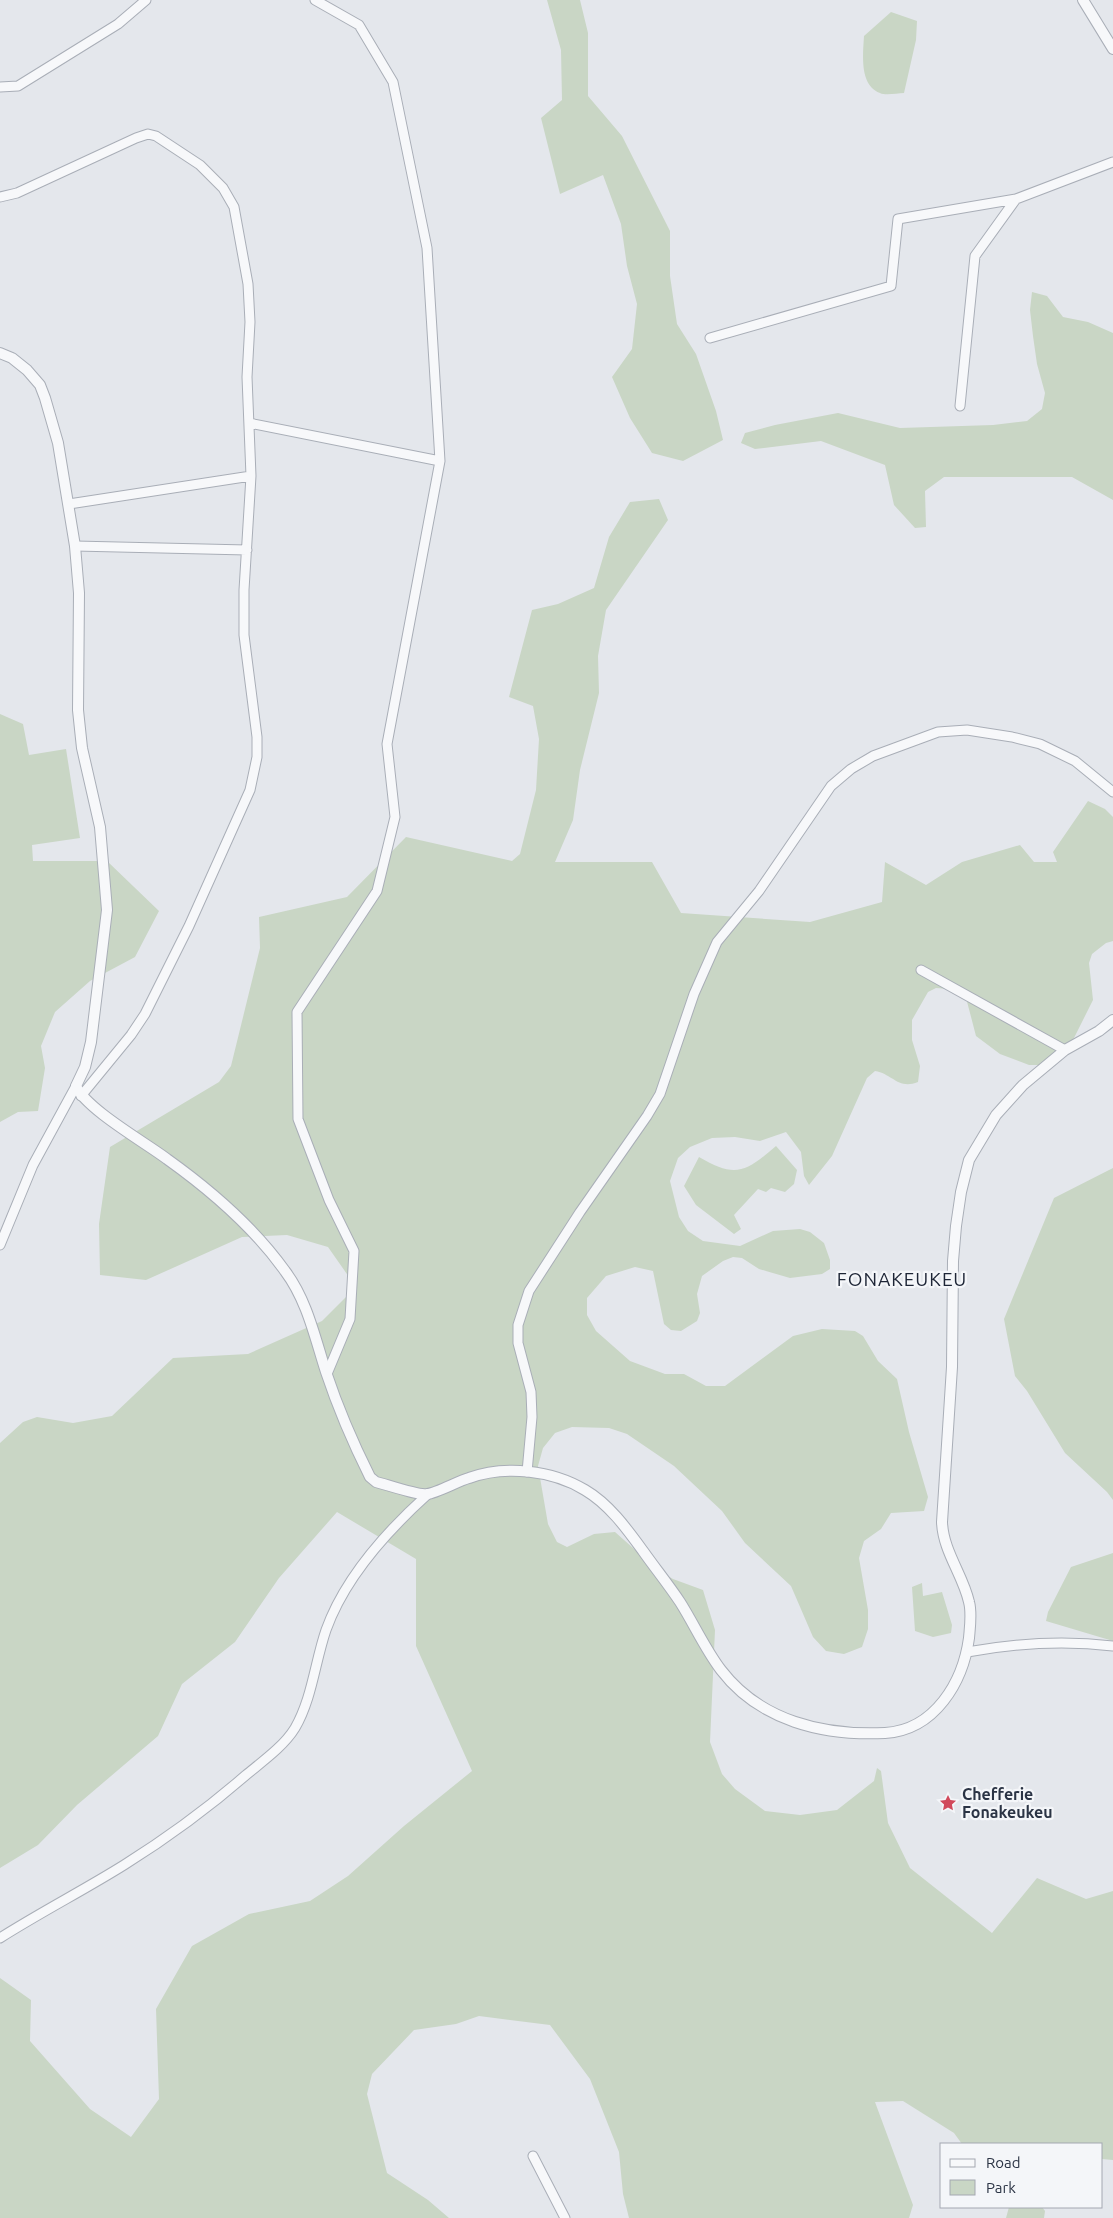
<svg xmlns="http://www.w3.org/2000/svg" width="1113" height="2218" font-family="Ubuntu,sans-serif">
<rect width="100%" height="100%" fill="#e4e7ec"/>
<path fill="#c9d6c5" d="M547,0h33l8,33v63l34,40 48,95v45l7,48 19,30 20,57 7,29 -40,21 -31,-8 -22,-35 -18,-41 20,-28 5,-45 -10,-38 -6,-42 -18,-49 -43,19 -19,-76 21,-18 -1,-50z
M891,12l26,9 -1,19 -12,53c-7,0 -18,3 -24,0 -21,-8 -17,-39 -16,-57z
M1032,292l15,4 16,21 25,5 25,11v167l-41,-23h-128l-19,14 1,36 -11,1 -21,-23 -9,-40 -64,-24 -66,8 -14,-6 4,-10 30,-8 63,-12 62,15 93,-3 34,-4 15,-12 3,-16 -8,-29 -4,-28 -3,-26z
M659,499l9,21 -62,90 -8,46 1,37 -19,77 -7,50 -18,42h97l29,51 129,9 72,-20 3,-40 41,23 36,-23 58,-17 14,17h23l-4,-10 35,-51 17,8 8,8v124l-7,2 -14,11 -3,9 4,37 -22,44 -32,21h-10l-29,-11 -24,-18 -12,-46 -28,-2 -8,4 -16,28v20l8,26 -2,16c-20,8 -25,-8 -43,-11l-8,7 -35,78 -23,29 -5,-9 -3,-24 -15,-20 -26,9 -25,-4 -23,1 -22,9 -12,11 -8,23 9,36 9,14 15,10 37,5 33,-15 27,-2 10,3 14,11 6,17v9l-8,5 -32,4 -31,-9 -17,-11 -9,-1 -10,4 -21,15 -5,18 3,19 -3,8 -16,10 -10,-1 -7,-6 -11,-53 -18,-4 -29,9 -19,22v17l9,16 34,30 35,13h19l22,12h19l68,-50 29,-7 33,2 8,5 15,25 19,18 12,53 19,65 -4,14 -33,2 -10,16 -17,12 -5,17 9,52v19l-6,18 -18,7 -18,-3 -13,-14 -22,-51 -46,-43 -23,-32 -48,-45 -47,-32 -18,-6 -37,-1 -17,6 -12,15 -5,18 10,58 9,18 10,5 27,-13 21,-2 44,39 14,8 30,11 12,40 -5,112 12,32 13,15 30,22 35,4 37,-5 37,-29 3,-13 4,3 7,52 22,45 82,65 45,-55 49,21 27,-8v269l-11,-1v-15h-140l-8,-11 -51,-32 -28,1 38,103 -4,13h-280l-6,-24 -4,-42 -29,-73 -40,-54 -71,-9 -23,8 -42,6 -42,44 -5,20 20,79 41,27 21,18h-449v-240l31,22 -1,41 60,68 41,28 28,-38 -3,-90 36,-63 57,-32 61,-13 38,-25 56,-50 68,-55 -56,-125v-87l-79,-47 -58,66 -44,64 -53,42 -24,52 -81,69 -39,40 -38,23v-425l23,-21 14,-5 36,6 39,-7 61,-58 75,-4 74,-33 34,-34 -28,-40 -41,-12 -45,2 -96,43 -46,-5 -1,-51 11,-77 109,-65 12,-16 29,-118 -1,-31 88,-20 59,-60 106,24 8,-7 16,-64 3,-51 -6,-33 -24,-9 23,-87 26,-6 36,-16 15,-51 21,-35z
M0,714l23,10 6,31 37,-6 14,89 -48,7 1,16h74l52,50 -24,46 -45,24 -35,31 -14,34 4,22 -7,43 -20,1 -18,10z
M776,1146l21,24 -3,14 -9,8 -14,-4 -5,4 -8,-3 -24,26 7,14 -7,5 -38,-29 -12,-19 15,-29c36,21 46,16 77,-11z
M1113,1168v332l-6,-8 -42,-39 -38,-62 -12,-15 -11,-57 50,-121z
M1113,1553v88l-67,-20 2,-9 23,-45z
M922,1583l1,13 19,-4 10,33 -1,8 -18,4 -18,-6 -3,-44z
M1009,2207h33l3,4 -1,7h-38z"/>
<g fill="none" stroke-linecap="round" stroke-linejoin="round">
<g stroke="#a9aeb7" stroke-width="11">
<path id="minor" d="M315,0l44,25 34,57 34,166 13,213 -53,283 8,73 -18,74 -80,121 1,107 31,81 25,51 -4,68 -23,55
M0,87l18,-1 100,-62 28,-24
M0,197l17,-4 119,-55 12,-4 8,2 44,29 23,23 11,19 14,77 2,38 -3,55 4,99 -7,114v45l13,102v20l-7,33 -61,136 -44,88 -14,21 -50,61
M710,338l181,-52 7,-67 118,-20 97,-37
M960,406l15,-150 41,-57
M249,423l191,38
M69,504l182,-28
M75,546l172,4
M921,970l144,80
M0,1245l33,-80 43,-79
M527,1472l5,-55 -1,-25 -13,-49v-18l11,-34 51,-79 67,-96 13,-22 34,-100 23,-52 42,-51 72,-105 20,-17 22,-13 65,-24 29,-2 45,7 28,7 35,17 38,31
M967,1652c49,-9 96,-12 146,-6
M0,1938c41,-26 84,-48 124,-73 43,-27 84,-57 122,-90 17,-14 38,-29 49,-47 17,-29 20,-66 31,-98 19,-53 60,-98 101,-135
M533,2156l32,62"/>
</g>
<g stroke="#a9aeb7" stroke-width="12">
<path id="tertiary" d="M1083,0l30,49
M0,353l12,5 15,12 13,15 5,13 13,45 17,103 4,47 -1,117 4,38 18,79 7,83 -16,132 -6,25 -9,19c10,23 70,57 91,73 42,30 88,70 118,112 22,29 30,67 41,101 12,36 27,71 44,105l6,5c9,2 43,14 51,12 10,-1 31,-13 42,-16 36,-13 83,-8 116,12 24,14 42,39 58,61 12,17 25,33 37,51 14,22 25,47 41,68 39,51 102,66 164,63 50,-3 78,-51 84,-95 1,-12 3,-25 0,-36 -6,-27 -26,-51 -27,-80l10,-155 1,-106 3,-35 5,-34 8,-32 27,-45 27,-30 42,-35 34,-19 14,-11"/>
</g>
<use href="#minor" stroke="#f7f8fa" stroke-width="9"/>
<use href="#tertiary" stroke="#f7f8fa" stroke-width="10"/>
</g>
<defs>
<g id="sight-bare" transform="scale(1.35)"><path d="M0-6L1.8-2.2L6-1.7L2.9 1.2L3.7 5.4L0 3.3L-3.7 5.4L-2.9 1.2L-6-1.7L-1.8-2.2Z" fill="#d1495b" stroke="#f4f6f9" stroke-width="2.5" paint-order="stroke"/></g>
</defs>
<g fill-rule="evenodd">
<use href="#sight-bare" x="948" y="1803"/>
</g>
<g text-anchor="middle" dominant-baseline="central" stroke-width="4.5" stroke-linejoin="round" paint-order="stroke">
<g font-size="16" font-weight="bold" fill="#2b3445" stroke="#f4f6f9" text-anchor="start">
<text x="962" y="1794">Chefferie<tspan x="962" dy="18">Fonakeukeu</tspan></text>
</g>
<g font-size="19" letter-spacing="1" fill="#1d2536" stroke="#f4f6f9">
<text x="902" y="1279">FONAKEUKEU</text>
</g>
</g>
<rect x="940" y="2143" width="162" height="65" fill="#f4f6f9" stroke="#a4a8b1"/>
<rect x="950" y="2159" width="25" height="8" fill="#f7f8fa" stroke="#a4a8b1"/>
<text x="986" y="2168" font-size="15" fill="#2b3445">Road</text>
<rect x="950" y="2180" width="25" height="15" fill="#c9d6c5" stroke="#a4a8b1"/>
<text x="986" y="2193" font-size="15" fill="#2b3445">Park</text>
</svg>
